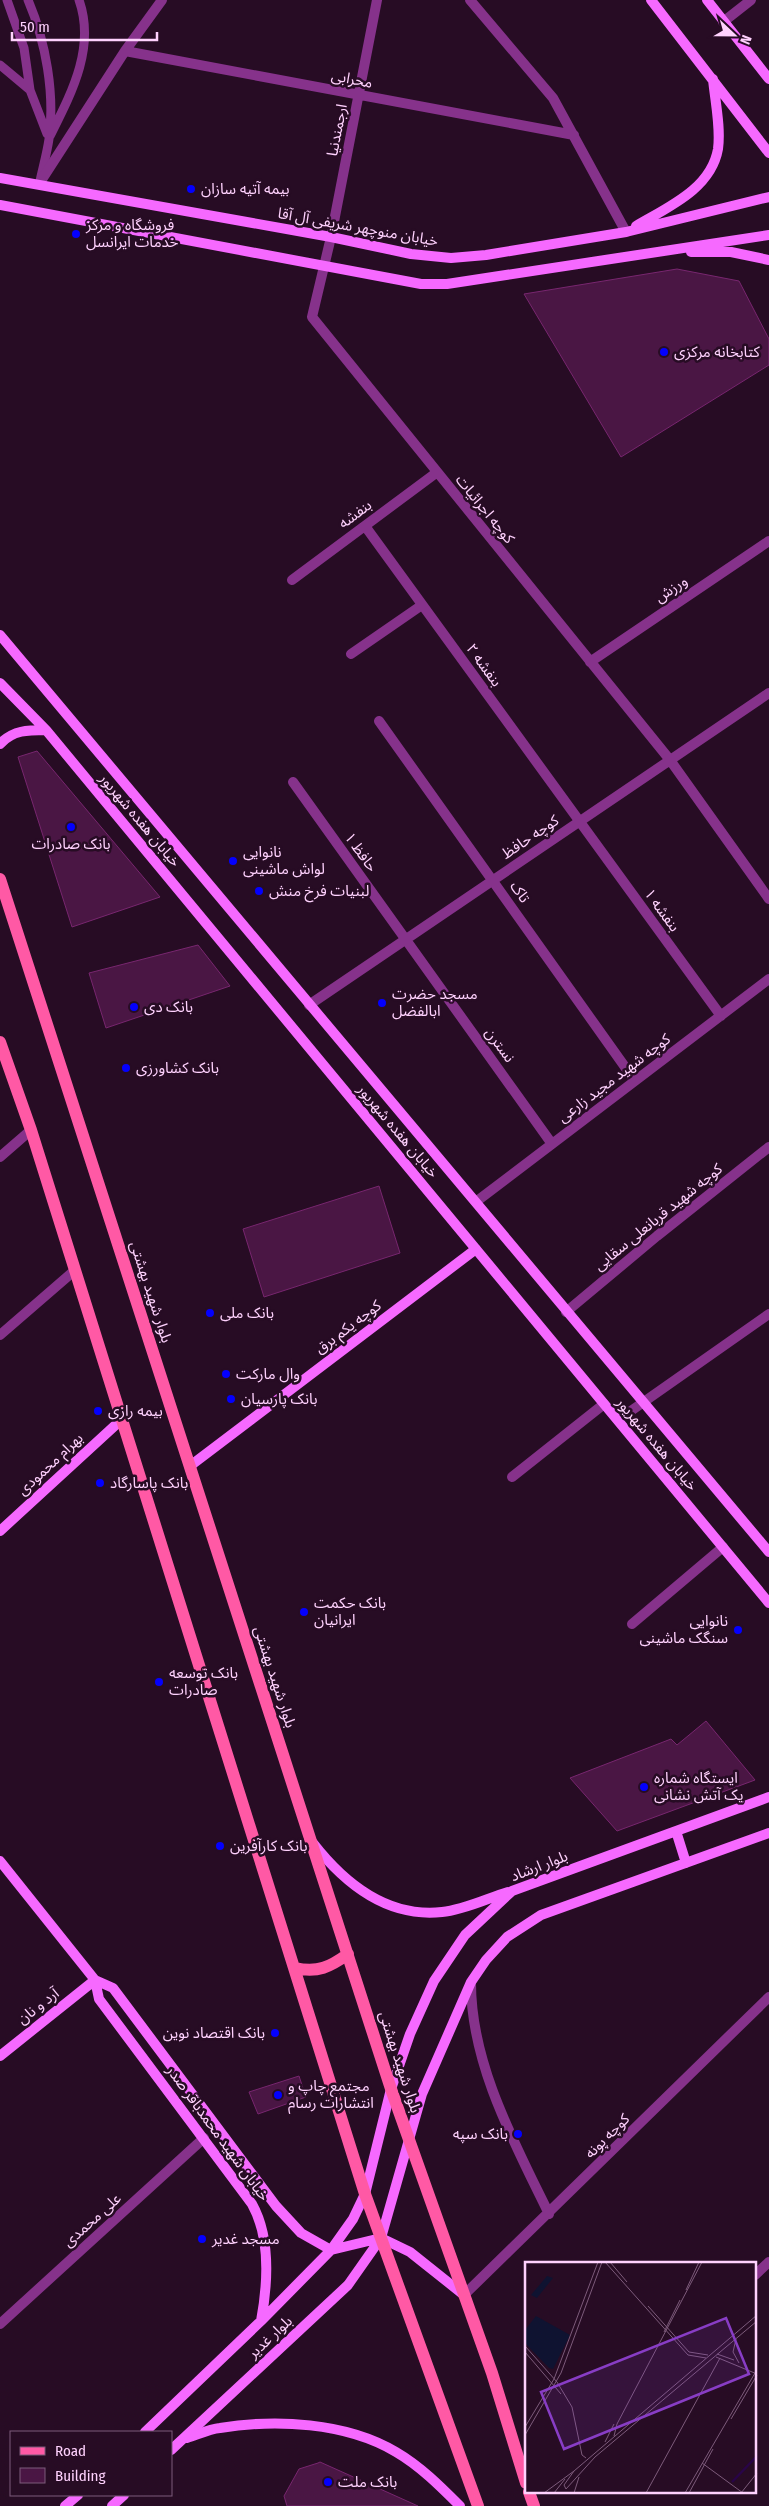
<svg xmlns="http://www.w3.org/2000/svg" width="769" height="2506" font-family="'Fira Sans Condensed','Noto Sans Arabic',sans-serif">
<rect width="100%" height="100%" fill="#270c24"/>
<path fill="#4a1644" stroke="#78266f" d="M677,269l62,12 30,58v26l-148,92 -97,-163z
M37,751l123,146 -88,30 -54,-170z
M198,945l32,41 -124,42 -17,-55z
M379,1186l21,67 -136,44 -21,-68z
M706,1721l49,59 -138,51 -47,-53 101,-39 6,6z
M299,2076l7,21 -48,17 -9,-22z
M318,2463l2,-1 98,44h-131l-3,-10 15,-27z"/>
<g fill="none" stroke-linecap="round" stroke-linejoin="round">
<path stroke="#86328b" stroke-width="9" d="M7,0l17,48 6,42 17,44
M28,0c18,42 27,94 21,139 -2,14 -6,28 -9,42
M0,65l30,25
M50,136c21,-42 46,-88 29,-136"/>
<path stroke="#86328b" stroke-width="10" d="M377,0l-46,237 -19,80 358,443 99,139
M470,0l83,98 73,134
M723,22l28,-22
M125,51l449,84
M39,184l86,-133 37,-51
M365,526l356,490
M292,580l144,-107
M351,654l71,-49
M590,662l179,-121
M379,721l256,360
M293,782l259,362
M309,1005l460,-312
M0,1157l31,-27
M477,1201l292,-222
M566,1312l91,-76 112,-89
M0,1335l74,-64
M618,1420l151,-106
M512,1477l92,-73
M632,1624l91,-77
M471,1983c0,81 43,159 78,231
M755,2275l14,-13
M464,2295l305,-298
M0,2324l204,-186"/>
<path stroke="#f669ff" stroke-width="10" d="M651,0l118,153
M707,0l62,79
M0,178l331,59 80,17 40,4 35,-3 140,-23 143,-35
M0,205l421,79h26l322,-49
M636,226c32,-19 75,-37 82,-77 3,-22 -3,-48 -5,-70
M691,252h40l38,8
M0,635l769,917
M0,683l46,47 723,873
M0,744c13,-14 28,-14 46,-14
M190,1466l286,-217
M0,1531l121,-111
M676,1831l10,32
M313,1843c32,41 74,75 129,69 22,-2 46,-14 66,-20
M0,1861l95,119 4,19 153,205c19,34 16,79 9,117
M95,1980l18,8 163,218 25,27 30,17
M0,2056l95,-76
M331,2250l50,-12 29,14 54,43
M145,2432l116,-111 70,-71 22,-31 12,-25 26,-105 19,-55 24,-53 31,-46 47,-44 257,-94
M187,2438c10,-3 22,-9 33,-10 55,-9 126,-6 176,24 24,14 44,34 64,54
M171,2450l177,-165 33,-47 41,-144 49,-112 15,-22 21,-23 34,-22 228,-82
M65,2506l13,-11
M112,2506l12,-11"/>
<path stroke="#ff59a5" stroke-width="12" d="M0,879l391,1210 101,284 34,110
M0,1042l31,88 334,1064 113,312
M295,1968c23,5 35,-1 53,-14
M529,2492l5,14"/>
</g>
<g fill="#0400fd" stroke="#270c24" stroke-width="2">
<circle cx="191" cy="189" r="5"/>
<circle cx="76" cy="234" r="5"/>
<circle cx="664" cy="352" r="5"/>
<circle cx="71" cy="827" r="5"/>
<circle cx="233" cy="861" r="5"/>
<circle cx="259" cy="891" r="5"/>
<circle cx="382" cy="1003" r="5"/>
<circle cx="134" cy="1007" r="5"/>
<circle cx="126" cy="1068" r="5"/>
<circle cx="210" cy="1313" r="5"/>
<circle cx="226" cy="1374" r="5"/>
<circle cx="231" cy="1399" r="5"/>
<circle cx="98" cy="1411" r="5"/>
<circle cx="100" cy="1483" r="5"/>
<circle cx="304" cy="1612" r="5"/>
<circle cx="738" cy="1630" r="5"/>
<circle cx="159" cy="1682" r="5"/>
<circle cx="644" cy="1787" r="5"/>
<circle cx="220" cy="1846" r="5"/>
<circle cx="275" cy="2033" r="5"/>
<circle cx="278" cy="2095" r="5"/>
<circle cx="518" cy="2134" r="5"/>
<circle cx="202" cy="2239" r="5"/>
<circle cx="328" cy="2482" r="5"/>
</g>
<g text-anchor="middle" dominant-baseline="central" stroke-width="5" stroke-linejoin="round" paint-order="stroke">
<g font-size="15" fill="#ffd2fe" stroke="#270c24">
<text transform="translate(352 79) rotate(11)">محرابی</text>
<text transform="translate(337 130) rotate(-79)">ارجمندنیا</text>
<text transform="translate(358 227) rotate(10)">خیابان منوچهر شریفی آل آقا</text>
<text transform="translate(485 509) rotate(51)">کوچه اجرائیات</text>
<text transform="translate(355 514) rotate(-37)">بنفشه</text>
<text transform="translate(671 589) rotate(-34)">ورزش</text>
<text transform="translate(484 665) rotate(54)">بنفشه ۲</text>
<text transform="translate(140 820) rotate(50)">خیابان هفده شهریور</text>
<text transform="translate(530 837) rotate(-34)">کوچه حافظ</text>
<text transform="translate(361 852) rotate(54)">حافظ ۱</text>
<text transform="translate(520 892) rotate(55)">تاک</text>
<text transform="translate(662 910) rotate(54)">بنفشه ۱</text>
<text transform="translate(500 1045) rotate(54)">نسترن</text>
<text transform="translate(614 1078) rotate(-37)">کوچه شهید مجید زارعی</text>
<text transform="translate(398 1131) rotate(50)">خیابان هفده شهریور</text>
<text transform="translate(658 1217) rotate(-39)">کوچه شهید قربانعلی سقایی</text>
<text transform="translate(151 1292) rotate(72)">بلوار شهید بهشتی</text>
<text transform="translate(348 1327) rotate(-37)">کوچه یکم برق</text>
<text transform="translate(657 1444) rotate(50)">خیابان هفده شهریور</text>
<text transform="translate(50 1464) rotate(-43)">بهرام محمودی</text>
<text transform="translate(275 1677) rotate(72)">بلوار شهید بهشتی</text>
<text transform="translate(539 1866) rotate(-21)">بلوار ارشاد</text>
<text transform="translate(38 2006) rotate(-38)">آرد و نان</text>
<text transform="translate(400 2062) rotate(72)">بلوار شهید بهشتی</text>
<text transform="translate(218 2133) rotate(54)">خیابان شهید محمدباقر صدر</text>
<text transform="translate(607 2136) rotate(-45)">کوچه پونه</text>
<text transform="translate(92 2220) rotate(-42)">علی محمدی</text>
<text transform="translate(270 2337) rotate(-43)">بلوار غدیر</text>
</g>
<g font-size="15" fill="#ffd2fe" stroke="#270c24" text-anchor="start">
<text x="201" y="189">بیمه آتیه سازان</text>
<text x="86" y="225">فروشگاه و مرکز<tspan x="86" dy="17">خدمات ایرانسل</tspan></text>
<text x="674" y="352">کتابخانه مرکزی</text>
<text x="71" y="844" text-anchor="middle">بانک صادرات</text>
<text x="243" y="852">نانوایی<tspan x="243" dy="17">لواش ماشینی</tspan></text>
<text x="269" y="891">لبنیات فرخ منش</text>
<text x="392" y="994">مسجد حضرت<tspan x="392" dy="17">ابالفضل</tspan></text>
<text x="144" y="1007">بانک دی</text>
<text x="136" y="1068">بانک کشاورزی</text>
<text x="220" y="1313">بانک ملی</text>
<text x="236" y="1374">وال مارکت</text>
<text x="241" y="1399">بانک پارسیان</text>
<text x="108" y="1411">بیمه رازی</text>
<text x="110" y="1483">بانک پاسارگاد</text>
<text x="314" y="1603">بانک حکمت<tspan x="314" dy="17">ایرانیان</tspan></text>
<text x="728" y="1621" text-anchor="end">نانوایی<tspan x="728" dy="17">سنگک ماشینی</tspan></text>
<text x="169" y="1673">بانک توسعه<tspan x="169" dy="17">صادرات</tspan></text>
<text x="654" y="1778">ایستگاه شماره<tspan x="654" dy="17">یک آتش نشانی</tspan></text>
<text x="230" y="1846">بانک کارآفرین</text>
<text x="265" y="2033" text-anchor="end">بانک اقتصاد نوین</text>
<text x="288" y="2086">مجتمع چاپ و<tspan x="288" dy="17">انتشارات رسام</tspan></text>
<text x="508" y="2134" text-anchor="end">بانک سپه</text>
<text x="212" y="2239">مسجد غدیر</text>
<text x="338" y="2482">بانک ملت</text>
</g>
</g>
<g transform="translate(525 2262)">
<rect width="231" height="231" fill="#270c24"/>
<path d="M22,14l6,2 -16,20 -6,-3zM11,54l34,19 -17,34 -4,-1 -24,-25v-13z" fill="#0f1331"/>
<path fill="none" stroke="#290448" stroke-width="2.5" d="M207,220l25,-26"/>
<path fill="none" stroke="#7d5b7b" stroke-width="1" d="M80,0l83,93 18,3M85,0l17,20M161,28l13,-28M123,44l41,46 19,3M139,70l16,-32M211,77l-3,13 6,11M0,84l32,36 15,25 10,48 4,3M0,90l36,42M192,92l17,6M191,95l41,17M206,157l26,-44M0,165l29,-48 44,-117M0,173l36,-62 41,-111M89,174l3,-12 85,-162M80,180l9,-18M177,201l41,30M49,209l-10,14 2,4 29,-32 162,-136M49,209l183,-156M19,231l30,-22M29,231l11,-14M49,231l5,-16M121,231l74,-135M160,231l70,-120M164,231l24,-44M216,231l16,-20"/>
<path fill="#883dc5" fill-opacity="0.15" stroke="#883dc5" stroke-width="2.5" d="M201,56l23,56 -185,75 -23,-57z"/>
<rect width="231" height="231" fill="none" stroke="#ffd2fe" stroke-width="2.5"/>
</g>
<rect x="10" y="2431" width="162" height="65" fill="#270c24" stroke="#7d5b7b"/>
<rect x="20" y="2447" width="25" height="8" fill="#ff59a5" stroke="#7d5b7b"/>
<text x="55" y="2456" font-size="15" fill="#ffd2fe">Road</text>
<rect x="20" y="2468" width="25" height="15" fill="#4a1644" stroke="#7d5b7b"/>
<text x="55" y="2481" font-size="15" fill="#ffd2fe">Building</text>
<g transform="translate(734 35) rotate(112)" stroke="#270c24" stroke-width="4" paint-order="stroke">
<path d="M0-4L9 19L0 12L-9 19Z" fill="#ffd2fe"/>
<text y="-8" font-size="14" font-weight="bold" text-anchor="middle" fill="#ffd2fe">N</text>
</g>
<path d="M12 32v8h145v-8" fill="none" stroke="#ffd2fe" stroke-width="2.5"/>
<text x="20" y="32" font-size="15" fill="#ffd2fe" stroke="#270c24" stroke-width="4" paint-order="stroke">50 m</text>
</svg>
